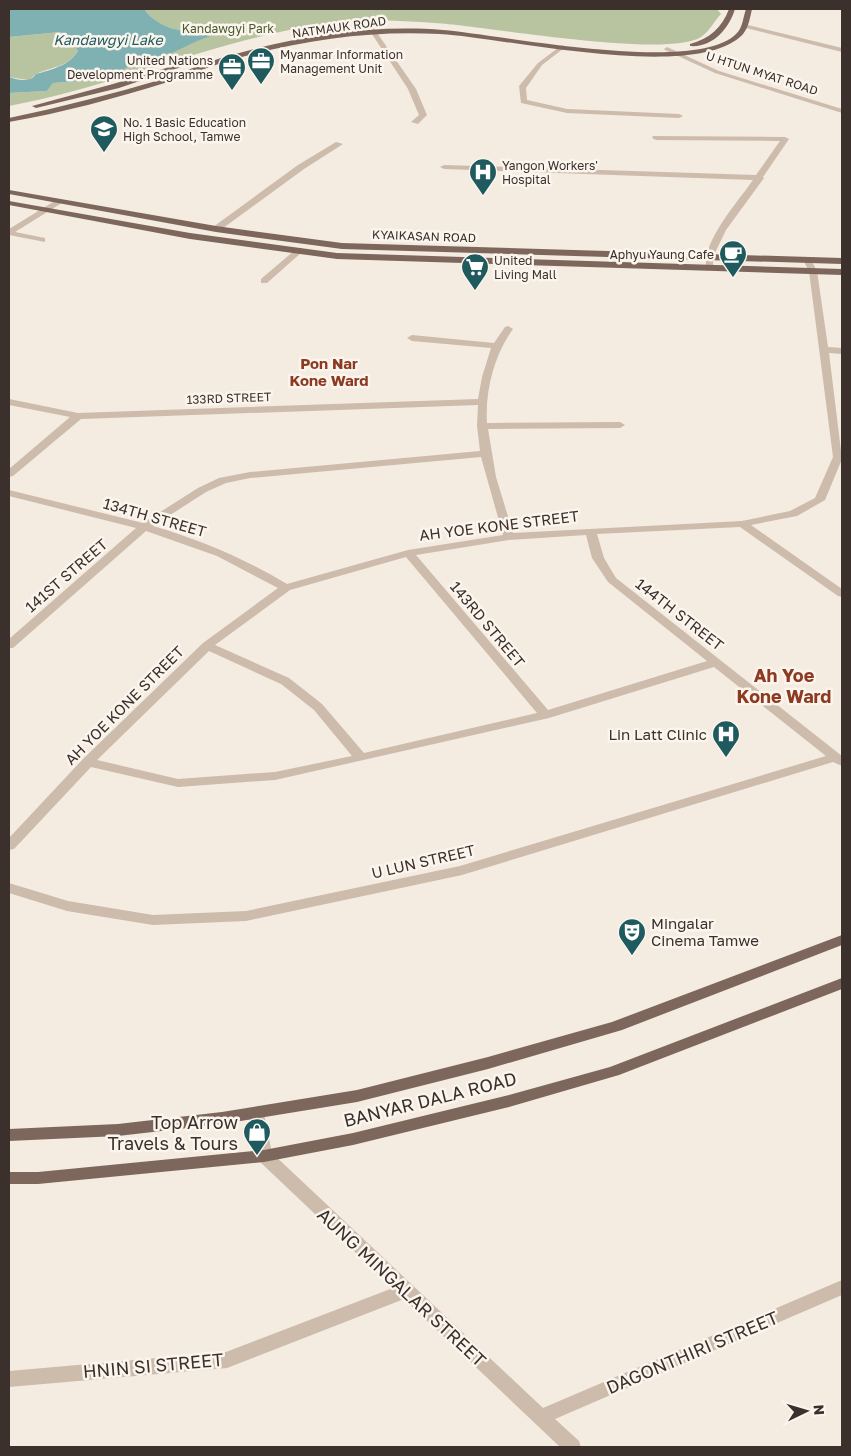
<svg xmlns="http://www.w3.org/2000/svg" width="851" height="1456" font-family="'Golos Text',sans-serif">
<rect width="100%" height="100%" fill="#f4ebe1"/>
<path fill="#b8c4a0" d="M144,9h573l4,5c-6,6 -12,18 -20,23 -35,22 -216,-11 -266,-14 -28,-2 -58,-4 -86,-2 -117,11 -226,64 -340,85v-13l38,-2 6,-8 31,-2 1,-6c10,-5 28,-3 42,-7l-2,-4 11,-4h12l62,-24c-26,-9 -46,-1 -66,-27z
M60,32c9,3 14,10 18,19 -9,15 -25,16 -40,22 -4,2 -5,5 -10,7l-19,-3v-40z"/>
<path fill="#7fb0b2" d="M9,9h135c18,24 41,20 67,27 -19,6 -36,17 -55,23 -10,3 -20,1 -30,5l1,4 -15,5 -21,-1 -6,3 -1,6 -31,2 -6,8 -38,2v-16c8,3 22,6 27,-3 15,-4 34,-9 42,-23l-9,-15 -9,-4 -51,5z"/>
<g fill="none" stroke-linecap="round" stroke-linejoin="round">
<path fill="#cdbbac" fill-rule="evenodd" d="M744,24l98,24v4l-100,-25v-2z
M369,27h4l43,62 11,26 -9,9 -7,-2 8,-7 -11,-26 -40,-61z
M562,45l2,1v2l-22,17 -16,23 1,12 40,9 112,5 4,2 -4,2 -112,-5 -46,-10 -2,-17 19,-23z
M667,47l52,24 123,38v4l-127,-40 -50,-23 -1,-1z
M653,136l132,1 4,2 -26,38 1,1 -38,52 -13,27v13l-7,-2c-3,-28 31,-65 47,-88l-309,-11 -4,-2 4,-2 312,10 24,-34 -124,-1 -4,-2z
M336,142l7,2 -39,25 -85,62h-6v-4l85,-62z
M58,199l7,2 -50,31 30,6v4l-36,-7v-6z
M295,250l7,2 -35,31h-6v-4z
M807,257l3,1 7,13 11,76 14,1v6l-13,-1 13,106 -17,41 -28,16 -46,9 91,64v8l-4,-1 -98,-69 -143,7 7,24 12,20 226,178v10l-9,-4 -371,113 -216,46 -93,4 -86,-14 -58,-18v-10l59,18 85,14 93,-4 214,-45 366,-110 -112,-89 -165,51 -274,62 -97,7 -87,-20 -77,82 -5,1v-12l74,-79 120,-116 75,-55 -61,-32 -71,-25 -133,117h-4v-9l127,-111 -127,-32v-6l134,33 55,-35 21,-10 31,-6 230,-21 -3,-25 1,-21 -397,14 -68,57 -4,1v-8l61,-52 -61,-12v-6l69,14 400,-14 4,-22 9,-29 -79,-7 -5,-3 5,-3 82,8 11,-16 3,-1 5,3c-19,26 -28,62 -26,94l133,-1 5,3 -5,3 -132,1 8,48 17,56 229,-12 48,-10 25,-13 18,-41 -24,-186 -6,-11zM481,457l22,78 -95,15 -121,34c-42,-25 -86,-44 -134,-58l53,-34 20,-9 24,-5zM586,535l6,23 16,24 99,79 -159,49 -132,-155 93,-15zM406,557l131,156 -173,40 -42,-49 -33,-26 -74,-33 75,-55zM209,651l72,33 33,26 38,46 -77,16 -97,7 -81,-19z
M256,1108l6,2 2,4 8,39 271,255 299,-128v15l-287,124 24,22 2,6h-21l-156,-148 -177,69 -218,19v-16l217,-19 167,-64 -135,-128 -10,-46 2,-4z"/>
<path fill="#7d675c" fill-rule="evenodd" d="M729,9h6c-6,20 -23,39 -45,37v-2c19,-5 32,-16 39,-35z
M746,9h6c-2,9 -4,22 -12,28 -51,44 -233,1 -300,-3 -69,-4 -139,6 -205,25 -23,6 -45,16 -67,23 -52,16 -106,31 -159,40v-4c52,-11 103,-24 154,-39 19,-6 38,-15 58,-21 70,-21 149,-34 222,-28 59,5 252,45 293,4 7,-6 7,-17 10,-25z
M203,57l5,1 -89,30 -83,20 -4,-2 81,-22z
M9,190l207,36 126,17 500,15v6l-500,-15 -126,-17 -207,-38z
M9,201l181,32 147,20 505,16v6l-505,-16 -147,-20 -181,-34z
M842,935v10l-220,85 -134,39 -131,33 -135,22 -104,12 -109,5v-12l109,-5 104,-12 135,-22 131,-33 124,-35z
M842,978v11l-223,86 -110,32 -156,38 -89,17 -226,22h-29v-12h29l226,-22 89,-17 156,-38 101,-28z"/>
</g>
<defs>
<g id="office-pin" transform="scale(1.4375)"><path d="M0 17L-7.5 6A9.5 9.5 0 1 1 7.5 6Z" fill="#1f5a5e" stroke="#fbf5ee"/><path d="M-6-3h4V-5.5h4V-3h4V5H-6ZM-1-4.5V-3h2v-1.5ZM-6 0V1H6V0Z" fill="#fff"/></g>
<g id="school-pin" transform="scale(1.4375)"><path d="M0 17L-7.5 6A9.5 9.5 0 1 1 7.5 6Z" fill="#1f5a5e" stroke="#fbf5ee"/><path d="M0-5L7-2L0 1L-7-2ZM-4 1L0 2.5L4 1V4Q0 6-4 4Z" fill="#fff"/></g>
<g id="hospital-pin" transform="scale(1.4375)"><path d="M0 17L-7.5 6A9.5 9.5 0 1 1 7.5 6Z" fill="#1f5a5e" stroke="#fbf5ee"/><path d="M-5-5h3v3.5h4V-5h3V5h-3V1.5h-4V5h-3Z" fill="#fff"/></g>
<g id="cafe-pin" transform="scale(1.4375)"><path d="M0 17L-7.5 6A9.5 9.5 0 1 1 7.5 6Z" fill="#1f5a5e" stroke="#fbf5ee"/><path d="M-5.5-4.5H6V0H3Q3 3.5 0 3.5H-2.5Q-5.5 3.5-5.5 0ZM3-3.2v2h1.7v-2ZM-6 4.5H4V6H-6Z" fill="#fff"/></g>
<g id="supermarket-pin" transform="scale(1.4375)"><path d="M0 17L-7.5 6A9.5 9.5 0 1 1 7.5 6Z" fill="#1f5a5e" stroke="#fbf5ee"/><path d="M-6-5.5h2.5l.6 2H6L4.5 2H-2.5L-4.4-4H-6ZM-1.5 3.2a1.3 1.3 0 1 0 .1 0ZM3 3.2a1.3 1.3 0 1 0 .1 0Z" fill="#fff"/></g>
<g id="theatre-pin" transform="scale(1.4375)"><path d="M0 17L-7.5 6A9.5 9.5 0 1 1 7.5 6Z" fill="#1f5a5e" stroke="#fbf5ee"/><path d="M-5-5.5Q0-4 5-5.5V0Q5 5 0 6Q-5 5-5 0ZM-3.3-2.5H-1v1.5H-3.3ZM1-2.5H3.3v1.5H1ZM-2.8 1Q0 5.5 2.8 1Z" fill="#fff"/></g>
<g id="shop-pin" transform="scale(1.4375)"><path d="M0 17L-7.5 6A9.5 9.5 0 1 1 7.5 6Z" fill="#1f5a5e" stroke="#fbf5ee"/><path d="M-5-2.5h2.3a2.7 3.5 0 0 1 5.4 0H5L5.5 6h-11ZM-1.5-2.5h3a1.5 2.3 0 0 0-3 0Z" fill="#fff"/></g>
</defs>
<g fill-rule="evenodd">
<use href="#office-pin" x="261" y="61"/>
<use href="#office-pin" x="232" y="67"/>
<use href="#school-pin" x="104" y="129"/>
<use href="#hospital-pin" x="483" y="172"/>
<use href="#cafe-pin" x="733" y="254"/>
<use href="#supermarket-pin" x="475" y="267"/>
<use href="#hospital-pin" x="726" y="734"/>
<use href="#theatre-pin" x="632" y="932"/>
<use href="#shop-pin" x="257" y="1132"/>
</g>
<g text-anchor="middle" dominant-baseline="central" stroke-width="5" stroke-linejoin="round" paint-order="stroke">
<g font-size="12" fill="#3b302b" stroke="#fbf5ee">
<text transform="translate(339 27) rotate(-8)">NATMAUK ROAD</text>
<text transform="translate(762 73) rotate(18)">U HTUN MYAT ROAD</text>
<text transform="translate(424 236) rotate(2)">KYAIKASAN ROAD</text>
<text transform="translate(229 398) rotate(-2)">133RD STREET</text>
</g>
<g font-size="12" fill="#4a5a2e" stroke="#fbf5ee">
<text x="228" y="28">Kandawgyi Park</text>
</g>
<g font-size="12" fill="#3b302b" stroke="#fbf5ee" text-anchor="start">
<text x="280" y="54">Myanmar Information<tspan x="280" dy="14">Management Unit</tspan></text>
<text x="213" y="60" text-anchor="end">United Nations<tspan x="213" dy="14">Development Programme</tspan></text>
<text x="123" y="122">No. 1 Basic Education<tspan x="123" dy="14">High School, Tamwe</tspan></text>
<text x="502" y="165">Yangon Workers'<tspan x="502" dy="14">Hospital</tspan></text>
<text x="714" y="254" text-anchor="end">Aphyu Yaung Cafe</text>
<text x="494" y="260">United<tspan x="494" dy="14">Living Mall</tspan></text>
</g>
<g font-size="14" font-style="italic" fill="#1f5a5e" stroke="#fbf5ee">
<text x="108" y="39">Kandawgyi Lake</text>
</g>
<g font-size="15" font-weight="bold" fill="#8c3b22" stroke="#fbf5ee">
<text x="329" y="363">Pon Nar<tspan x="329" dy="17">Kone Ward</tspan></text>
</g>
<g font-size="15" fill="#3b302b" stroke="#fbf5ee">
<text transform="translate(155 517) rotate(16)">134TH STREET</text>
<text transform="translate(499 525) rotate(-7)">AH YOE KONE STREET</text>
<text transform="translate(66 575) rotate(-41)">141ST STREET</text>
<text transform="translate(680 614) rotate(38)">144TH STREET</text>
<text transform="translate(488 624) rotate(50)">143RD STREET</text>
<text transform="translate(124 705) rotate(-45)">AH YOE KONE STREET</text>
<text transform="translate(423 861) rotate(-13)">U LUN STREET</text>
</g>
<g font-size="15" fill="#3b302b" stroke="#fbf5ee" text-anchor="end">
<text x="707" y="734">Lin Latt Clinic</text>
<text x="651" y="923" text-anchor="start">Mingalar<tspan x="651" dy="17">Cinema Tamwe</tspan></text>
</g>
<g font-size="18" font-weight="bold" fill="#8c3b22" stroke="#fbf5ee">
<text x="784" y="675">Ah Yoe<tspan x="784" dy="21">Kone Ward</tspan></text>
</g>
<g font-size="18" fill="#3b302b" stroke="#fbf5ee">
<text transform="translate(430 1099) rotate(-14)">BANYAR DALA ROAD</text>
<text transform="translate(402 1287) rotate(43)">AUNG MINGALAR STREET</text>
<text transform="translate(692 1352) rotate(-23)">DAGONTHIRI STREET</text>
<text transform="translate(153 1365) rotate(-5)">HNIN SI STREET</text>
</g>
<g font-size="18" fill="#3b302b" stroke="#fbf5ee" text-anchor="end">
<text x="238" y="1122">Top Arrow<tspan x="238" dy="21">Travels &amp; Tours</tspan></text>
</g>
</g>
<rect width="851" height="1456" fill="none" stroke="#3b302b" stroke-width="20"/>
<g transform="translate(806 1411) rotate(85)" stroke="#fbf5ee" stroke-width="4" paint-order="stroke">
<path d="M0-4L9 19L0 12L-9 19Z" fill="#3b302b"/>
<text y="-8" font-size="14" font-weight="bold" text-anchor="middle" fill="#3b302b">N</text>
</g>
</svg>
